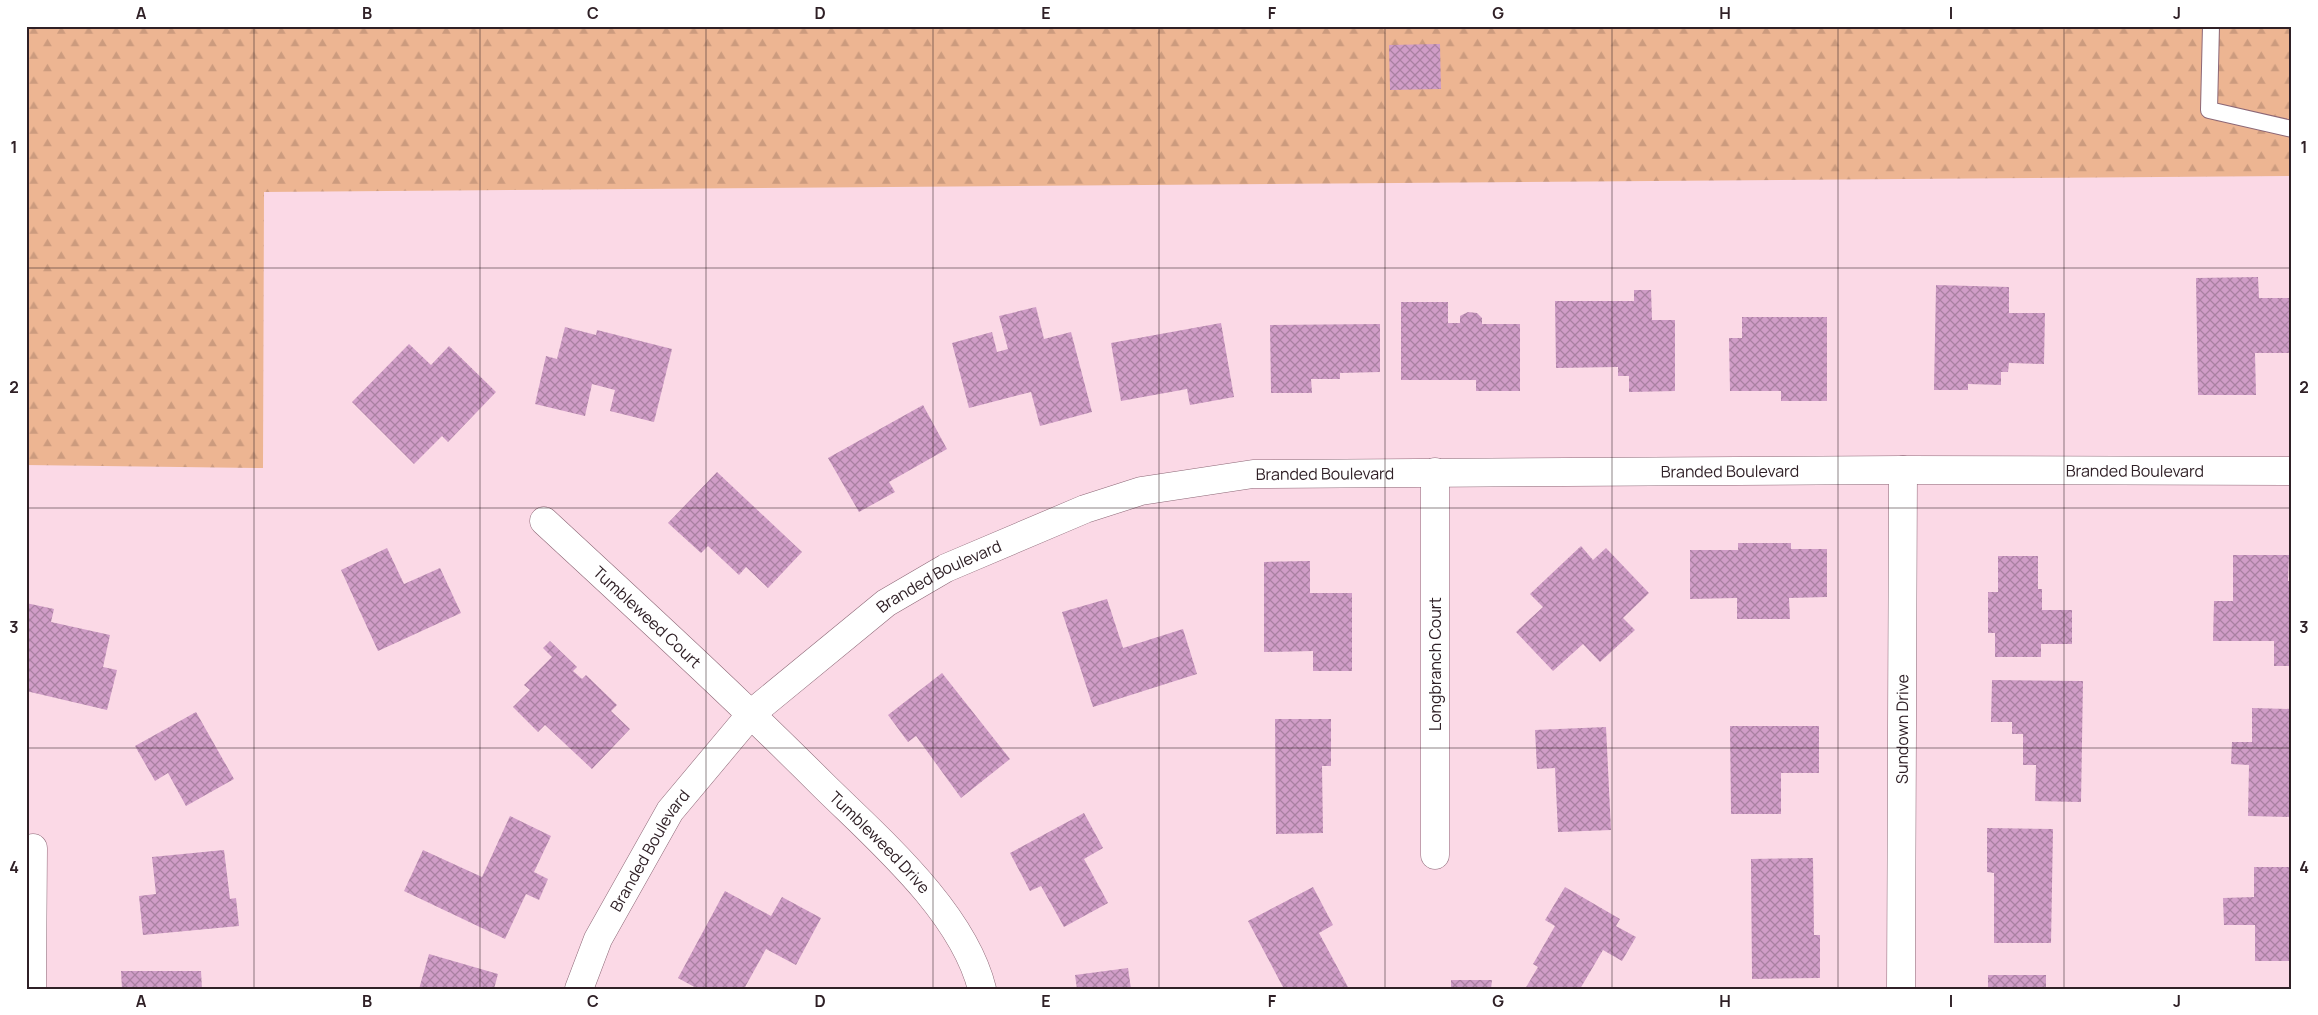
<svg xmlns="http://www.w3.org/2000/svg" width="2318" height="1015" font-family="Manrope,sans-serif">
<defs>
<pattern id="forest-firs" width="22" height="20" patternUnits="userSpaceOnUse" patternTransform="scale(1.25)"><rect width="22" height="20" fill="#edb592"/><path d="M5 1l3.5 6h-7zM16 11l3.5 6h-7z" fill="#cc9b7e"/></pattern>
<pattern id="building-cross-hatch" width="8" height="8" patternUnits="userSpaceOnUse" patternTransform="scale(1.25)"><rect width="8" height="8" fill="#d09dc7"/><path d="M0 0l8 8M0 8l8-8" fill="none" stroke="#a980a1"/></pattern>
</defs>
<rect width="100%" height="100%" fill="#fbd9e6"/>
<path fill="url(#forest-firs)" d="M26,26h2266v150l-2028,16 -1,276 -237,-3z"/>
<path fill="url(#building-cross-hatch)" d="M1440,44l1,45 -51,1 -1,-45z
M2258,277l1,21h33v55h-37l1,42h-58l-2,-117z
M1936,285l73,2v26h36l-1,51 -35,-1 -1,9h-7v13l-33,-1v6h-34z
M1634,290h17l1,30h23v71l-46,1v-16h-11v-9l-62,1 -1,-67h79z
M1401,302h47v21h12v-7l8,-4 9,1 5,5v6h38v67h-44v-11h-75z
M1036,307l8,32 27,-7 21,80 -52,14 -9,-34 -62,16 -17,-65 40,-11 5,20 11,-3 -9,-33z
M1742,317h85v84h-46v-10h-51l-1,-53h13z
M1221,323l13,74 -44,8 -3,-16 -66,12 -10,-58z
M1380,324v48l-40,1v6h-29l1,14h-41l-1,-68z
M565,327l31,8 1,-5 75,19 -18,73 -44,-11 5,-21 -23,-6 -7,32 -50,-12 11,-48 11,3z
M409,344l22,21 18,-19 47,46 -48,50 -6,-6 -28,28 -62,-62z
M923,405l24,44 -58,33 6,10 -36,20 -31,-54z
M717,472l85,80 -34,36 -22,-21 -7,8 -31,-29 -7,7 -33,-30z
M1738,543h53v6h36v48l-38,1 1,21h-53v-21l-47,1v-49h48z
M1581,546l12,14 13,-12 43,45 -26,25 12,12 -35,32 -17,-18 -30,27 -37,-39 27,-25 -13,-13z
M387,548l17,36 36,-16 21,45 -83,38 -37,-81z
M2233,555h56l-1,26h4v85h-18v-25h-61l1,-40h19z
M1998,556h40v33h4v21h30v34h-31v13h-46v-24h-7v-41h10z
M1310,561v32h42v78h-39v-20l-49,1v-90z
M1107,599l16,49 60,-19 14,45 -104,33 -31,-95z
M26,603l28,6 -3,13 59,13 -7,32 14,3 -10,40 -81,-19z
M550,641l27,26 -4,4 9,8 4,-4 31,30 -6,6 19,18 -38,40 -47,-44 -7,7 -25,-25 17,-17 -6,-5 28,-28 -9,-9z
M942,673l68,86 -49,39 -45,-62 -8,6 -20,-27z
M1992,680l91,1 -2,121 -46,-1 1,-36h-13v-31h-11v-12h-21z
M2252,708l40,1v108l-44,-1 1,-51 -18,-1 1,-22h20z
M196,712l38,67 -48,27 -18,-33 -13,8 -20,-35z
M1275,719h56v47h-9l1,67 -47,1z
M1730,726h89v47h-38v41h-50z
M1606,727l5,103 -53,2 -3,-64 -18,1 -2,-39z
M1084,813l19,35 -19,11 24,44 -44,24 -23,-41 -11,5 -20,-38z
M510,816l41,20 -17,36 14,7 -9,21 -13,-6 -21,45 -101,-48 19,-41 59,27z
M1987,828l66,1 -2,114h-57v-70l-7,-1z
M224,850l6,49 6,-1 3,28 -96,9 -4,-39 17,-2 -4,-37z
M1813,858l1,77h6v43l-68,1 -1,-120z
M2254,867h38v94h-37v-36h-31l-1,-27 31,-1z
M1313,887l20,38 -14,8 30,56h-65l-36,-68z
M1565,887l55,32 -4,7 20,11 -14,24 -19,-11 -23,39h-55l13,-22 -5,-3 22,-38 -10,-6z
M725,891l46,25 11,-19 39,21 -25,47 -30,-16 -22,40h-46l-20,-11z
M429,954l69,20 -4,15h-75z
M1128,968l3,21h-54l-2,-14z
M121,971h80l1,18h-80z
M1988,975h58v14h-58z
M1451,980h41l-1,9h-40z"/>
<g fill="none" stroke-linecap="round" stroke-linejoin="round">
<g stroke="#8c6776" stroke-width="18">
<path id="service" d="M2211,26l-2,84 83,19"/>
</g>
<g stroke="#8c6776" stroke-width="29">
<g id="minor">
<path d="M1435,472v383"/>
<path id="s1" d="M544,521c94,87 189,174 280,265 55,54 139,126 158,203"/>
<path d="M32,989l1,-141"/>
<path id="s2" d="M579,989l19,-50 72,-128 82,-98 134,-110 60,-35 139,-59 56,-18 112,-17 650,-4 389,1"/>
<path id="s3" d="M1901,989l2,-519"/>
</g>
</g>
<use href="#service" stroke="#fff" stroke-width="16"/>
<use href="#minor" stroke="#fff" stroke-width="28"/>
</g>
<path fill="none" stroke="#2f2026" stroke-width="1" stroke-opacity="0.55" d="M254,26v963M480,26v963M706,26v963M933,26v963M1159,26v963M1385,26v963M1612,26v963M1838,26v963M2064,26v963M26,268h2266M26,508h2266M26,748h2266"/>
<g text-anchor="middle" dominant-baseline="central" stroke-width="4.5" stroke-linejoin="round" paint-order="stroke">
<g font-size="16" fill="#2f2026" stroke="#fff">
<text stroke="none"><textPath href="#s2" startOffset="1371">Branded Boulevard</textPath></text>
<text stroke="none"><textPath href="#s2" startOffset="1776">Branded Boulevard</textPath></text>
<text stroke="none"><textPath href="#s2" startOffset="966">Branded Boulevard</textPath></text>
<text stroke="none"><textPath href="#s2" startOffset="561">Branded Boulevard</textPath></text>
<text stroke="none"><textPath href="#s1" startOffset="141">Tumbleweed Court</textPath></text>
<text transform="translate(1435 664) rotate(-90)">Longbranch Court</text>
<text stroke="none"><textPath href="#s3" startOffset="260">Sundown Drive</textPath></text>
<text stroke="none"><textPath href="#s1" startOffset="465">Tumbleweed Drive</textPath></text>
<text stroke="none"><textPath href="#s2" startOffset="156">Branded Boulevard</textPath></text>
</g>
</g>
<rect width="2318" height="1015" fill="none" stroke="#ffffff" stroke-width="55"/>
<rect x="28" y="28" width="2262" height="960" fill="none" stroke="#2f2026" stroke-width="2"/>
<g font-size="16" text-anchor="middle" font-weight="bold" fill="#2f2026">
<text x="141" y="19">A</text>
<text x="367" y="19">B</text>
<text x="593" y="19">C</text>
<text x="820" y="19">D</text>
<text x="1046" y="19">E</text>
<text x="1272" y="19">F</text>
<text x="1498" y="19">G</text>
<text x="1725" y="19">H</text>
<text x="1951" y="19">I</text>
<text x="2177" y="19">J</text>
<text x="14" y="153">1</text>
<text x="2304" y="153">1</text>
<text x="14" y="393">2</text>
<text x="2304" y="393">2</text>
<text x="14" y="633">3</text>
<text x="2304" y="633">3</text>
<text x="14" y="873">4</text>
<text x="2304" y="873">4</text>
<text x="141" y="1007">A</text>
<text x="367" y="1007">B</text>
<text x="593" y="1007">C</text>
<text x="820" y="1007">D</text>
<text x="1046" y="1007">E</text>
<text x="1272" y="1007">F</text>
<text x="1498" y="1007">G</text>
<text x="1725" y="1007">H</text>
<text x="1951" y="1007">I</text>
<text x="2177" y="1007">J</text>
</g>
</svg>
